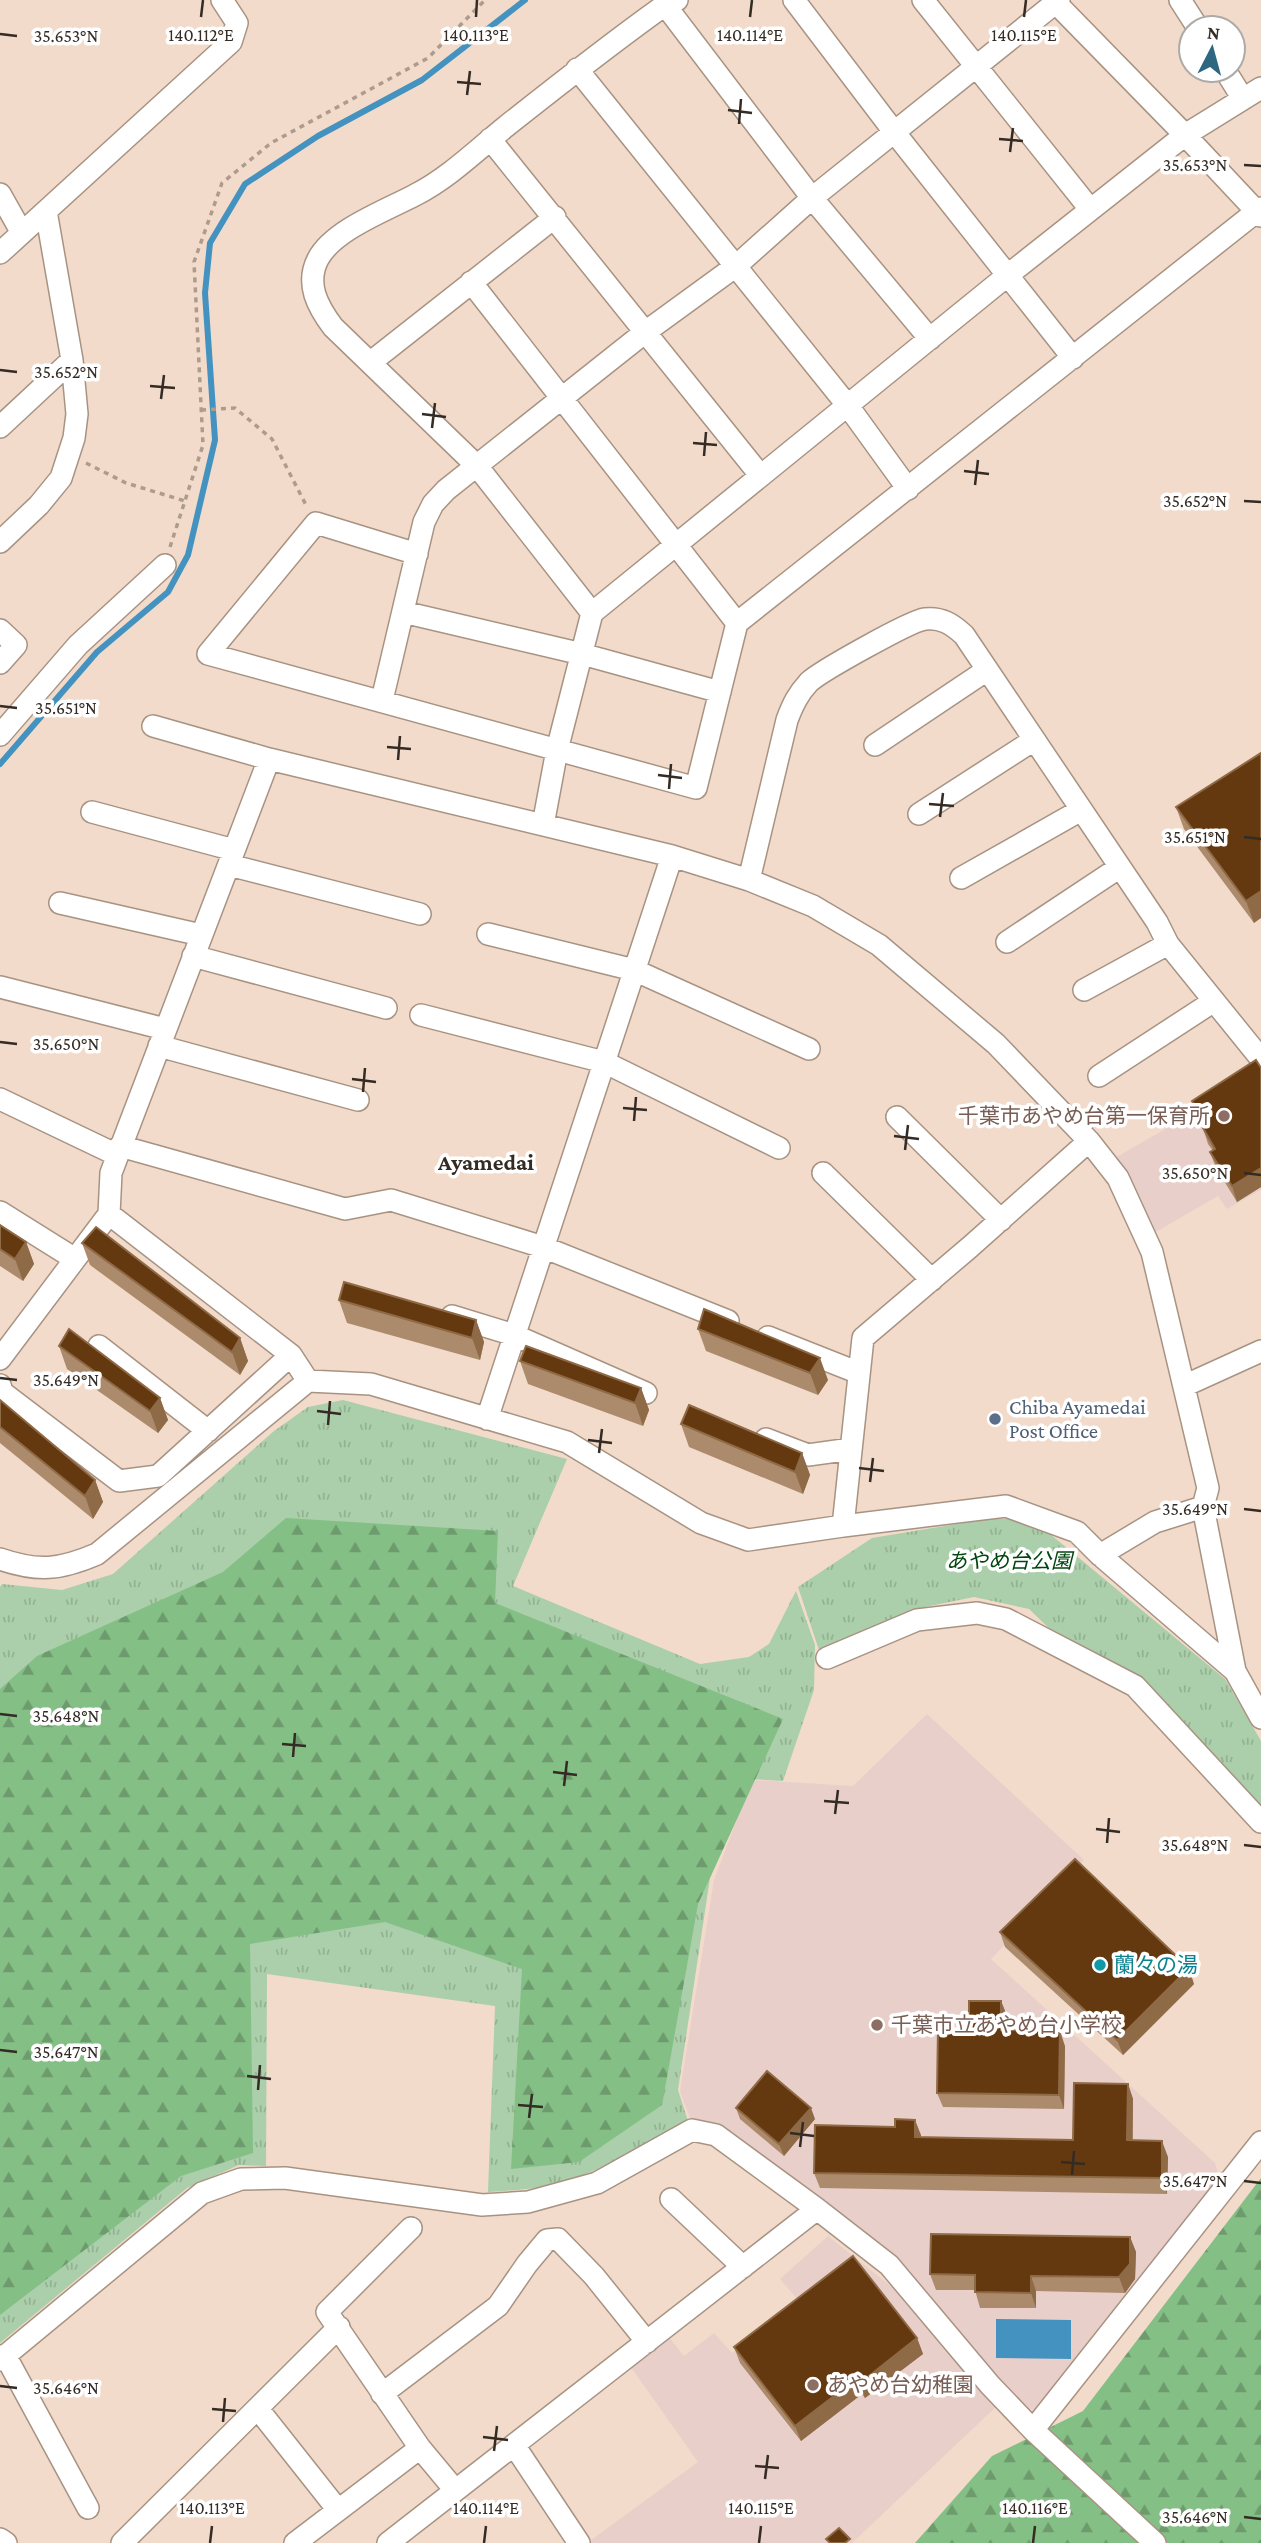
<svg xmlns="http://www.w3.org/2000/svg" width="1261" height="2543" font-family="'Crimson Pro','Noto Sans JP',serif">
<defs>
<pattern id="grass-tufts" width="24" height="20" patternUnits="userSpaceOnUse" patternTransform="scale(1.75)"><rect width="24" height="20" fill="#aacfaa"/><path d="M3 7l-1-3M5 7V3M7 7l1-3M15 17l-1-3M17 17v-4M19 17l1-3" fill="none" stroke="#93b292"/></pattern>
<pattern id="forest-firs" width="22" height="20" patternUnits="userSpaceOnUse" patternTransform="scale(1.75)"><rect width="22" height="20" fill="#84bf85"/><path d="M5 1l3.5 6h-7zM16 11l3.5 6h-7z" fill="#6d9b6d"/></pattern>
</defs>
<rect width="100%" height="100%" fill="#f2dbca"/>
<path fill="#e9cfca" d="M1261,1074v116l-34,19 -9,-13 -64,37 -39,-75z
M927,1714l157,146 -93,99 224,204 4,13 -174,235 -15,-2 -35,-34 -87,-106 -26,-22 -168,-124 -23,-2 -11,-30 34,-211 38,-100 101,6z
M828,2236l69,55 102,113 -147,139h-265l111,-81 -68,-96 38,-30 16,20 30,-23 18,20 66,-53 -18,-21z"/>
<path fill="url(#grass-tufts)" d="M343,1400l224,59 -54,127 187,78 49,-7 20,-13 27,-53 19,54 -1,45 -31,91 -33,-2 -40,99 -32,212 10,31c-37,20 -75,44 -115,58 -27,10 -56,11 -85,13l7,-186 -228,-32 -1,192 -27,-1 -52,23 -187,155v-756l2,-3 60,6 51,-16 161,-143 34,-24z
M987,1519h32l25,10 181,150 36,62v70l-119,-128 -87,-49 -26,-25 -55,-12 -59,12 -96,41 -21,-63 74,-49z"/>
<path fill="url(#forest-firs)" d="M286,1518l212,13 -3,72 288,116 -85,185 -36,201 -83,57 -68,7 11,-200 -137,-47 -135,22 3,209 -72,23 -181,139v-626l37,-33 186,-84z
M1261,2178v365h-346l77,-87 91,-45z"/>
<path fill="#4492bf" d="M996,2319l75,1v39l-75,-1z"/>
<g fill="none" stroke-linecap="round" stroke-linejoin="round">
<path stroke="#4492bf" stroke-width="6" d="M0,764l97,-112 71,-60 20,-37 27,-115 -10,-147 5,-50 35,-59 73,-48 104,-56 103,-80"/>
<g stroke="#a89383" stroke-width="24">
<path id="minor" d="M794,0l101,133 178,225
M923,0l167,209
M1053,0l132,135 76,81
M1180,0l18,28
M665,5l147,193 118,141
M577,69l271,337 60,83
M1225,70l18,29
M490,139l270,336
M0,194l22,39
M0,253l231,-211 6,-19 -15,-23
M471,282l266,341
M371,362l184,-145
M0,427l72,-67
M0,542l39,-37 22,-27 13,-40 3,-24 -5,-54 -26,-149
M417,554l-101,-31 -108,131 488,134 41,-165 524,-415
M403,612l179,42 138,38
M592,613l-115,-147 -144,-139c-15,-20 -28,-43 -15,-68 15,-29 69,-49 97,-64 32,-16 61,-44 89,-67 53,-42 106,-84 161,-123l12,-5
M0,630l16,15 -16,18
M382,700l42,-178 9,-18 13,-14 198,-157 92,-67 76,-68 247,-198
M153,726l116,33 403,97 77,24 64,26 66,39 117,99 93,97 29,37 34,74 56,236 -5,19 32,164 26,47
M0,735l78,-90 87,-80
M875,745l112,-75
M269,759l-158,414 -2,41 182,141 17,26
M92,812l142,38
M919,814l115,-74
M543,825l14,-75 35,-137 416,-338 177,-140 76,-47
M229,865l191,49
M961,878l120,-68
M749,880l38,-160c6,-16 11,-26 22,-38 12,-11 101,-61 116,-63 16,-2 27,5 39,16l193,287 11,22 93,115
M60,903l141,32
M488,934l146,36 175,79
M1007,942l113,-75
M193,956l193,52
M0,987l165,42
M1084,990l84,-46
M421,1015l183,47 175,86
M159,1046l199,54
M1099,1076l115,-75
M0,1099l117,56
M897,1117l104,103
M120,1146l225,63 46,-9 152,47 185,74
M823,1173l109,107
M0,1212l75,47
M452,1316l62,19 132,58
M768,1337l91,36
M99,1346l109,85
M0,1359l109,-145
M0,1385l2,7 117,89 39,-5 133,-121
M1184,1386l77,-35
M487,1419l185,-563
M766,1439l42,16 43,-6
M843,1526l20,-188 107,-91 119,-106
M1100,1555l55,-33 48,-15
M0,1559c38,13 60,11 97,-5l211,-173 63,3 196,58 134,81 47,17 95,-14 163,-20 71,26 23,23 135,116
M827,1658l90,-38 60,-7 29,6 129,67 126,136
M671,2199l72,68
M411,2228l-84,84 93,136 35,42
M5,2355l83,153
M0,2360l202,-167 39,-14 44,-1 197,27 46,-3 69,-19 95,-53 24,5 101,74 72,56 101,120 43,45 122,113
M382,2394l116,-88 29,-42 20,-24 11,-1 36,37 53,66
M258,2409l80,101
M1033,2430l228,-288
M514,2445l65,98
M0,2539l6,4
M122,2543l217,-216
M295,2543l125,-95
M388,2543l429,-334"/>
</g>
<path stroke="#ad9c8e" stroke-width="3.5" stroke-dasharray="5 5" stroke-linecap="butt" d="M201,410l34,-2 37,31 35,68
M86,463l40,20 59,18
M170,547l33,-102 -9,-183 28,-79 49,-40 157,-85 57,-58"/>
<use href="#minor" stroke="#fff" stroke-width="21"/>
</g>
<path fill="#ac8a6c" d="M1261,753l-7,170 -70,-94 -8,-22z
M1261,1068v119l-24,15 -21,-34 -6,-16 3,-1 -5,-7 -5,-16 2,-1 -7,-11 -6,-15z
M0,1225l26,17 8,22 -11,17 -23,-15z
M82,1243l158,95 8,23 -8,14 -150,-110z
M339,1300l137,20 8,22 -4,18 -133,-37z
M704,1309l124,71 -10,15 -112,-44 -8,-22z
M59,1346l101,52 8,22 -10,13 -91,-64z
M520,1361l121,27 8,22 -6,16 -115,-42z
M0,1400l95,80 8,22 -10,17 -93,-76z
M681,1424l121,29 8,22 -7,19 -114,-47z
M1000,1932l194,52 -71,71 -118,-108z
M1001,2001l6,15 -1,14 59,16 -1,63 -121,-2 -6,-14 32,-63z
M1128,2084l5,15v42l35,16 -1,37 -347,-6 -6,-15 81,-46 20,-7 6,17 152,3z
M736,2108l79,11 -31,37 -44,-37z
M1130,2237l6,15 -1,27 -10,14 -89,-2v17h-56l-5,-18h-39l-6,-16z
M917,2338l6,16 -58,44 -3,-4 -61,47 -61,-78 -6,-16z"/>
<path fill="#8f6a47" d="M1261,891v27l-7,5 -8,-22z
M1261,1168v19l-24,15 -5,-16z
M26,1242l8,22 -11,17 -8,-22z
M476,1320l8,22 -4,18 -8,-22z
M240,1338l8,23 -8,14 -8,-23z
M820,1358l8,22 -10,15 -8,-22z
M641,1388l8,22 -6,16 -8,-23z
M160,1398l8,22 -10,13 -8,-22z
M802,1453l8,22 -7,19 -8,-22z
M95,1480l8,22 -10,17 -8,-23z
M1189,1968l5,16 -71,71 -6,-15z
M1001,2001l6,15 -1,29 -5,-15z
M1060,2031l5,15 -1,63 -5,-14z
M1128,2084l5,15 -1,57 -5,-16z
M811,2108l4,11 -31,37 -5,-12z
M915,2120l6,15v18l-6,-16z
M1162,2141l6,16 -1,37 -5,-16z
M1130,2237l6,15 -1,27 -10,14 -6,-16z
M1031,2276l5,15v17l-5,-15z
M917,2338l6,16 -58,44 -5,-15z
M856,2379l6,15 -61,47 -6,-15z"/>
<path fill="#65390f" stroke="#8f6a47" stroke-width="2" d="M1261,753v138l-15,10 -70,-94z
M1256,1060l5,8v100l-29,18 -22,-34 5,-3 -12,-21 4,-3 -15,-24z
M0,1225l26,17 -11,17 -15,-10z
M96,1227l144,111 -8,14 -150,-109z
M344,1282l132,38 -4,18 -133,-38z
M704,1309l116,49 -10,15 -112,-44z
M69,1329l91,69 -10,13 -91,-65z
M526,1346l115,42 -6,15 -115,-42z
M0,1400l95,80 -10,16 -85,-69z
M689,1405l113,48 -7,19 -114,-48z
M1075,1859l114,109 -72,72 -117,-108z
M969,2001h32v29l59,1 -1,64 -122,-2 1,-64 31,1z
M767,2071l44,37 -32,36 -43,-36z
M1074,2083l54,1 -1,56 35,1v37l-348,-5 1,-48 80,2v-8l20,1v17l158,3z
M931,2234l199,3v27l-11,13 -88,-1v17l-56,-1v-17l-45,-1z
M853,2256l64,82 -57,45 -4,-4 -61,47 -61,-79z
M839,2528l11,11 -5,4h-15l-4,-4z"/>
<path fill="none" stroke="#332b24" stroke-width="2.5" d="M201,17l2,-17M476,17l1,-17M750,17l2,-17M1024,17l2,-17M0,34l17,2M457,82l24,2M467,95l3,-24M728,110l24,3M739,124l2,-25M999,139l24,2M1010,152l3,-24M1244,165l17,1M0,370l17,2M150,386l25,2M161,399l3,-24M422,414l24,3M432,428l3,-25M693,443l24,2M704,456l2,-24M964,471l25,3M975,485l3,-25M1244,501l17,1M0,706l17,2M387,747l24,2M398,760l2,-24M658,775l24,3M669,789l2,-25M929,804l25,2M940,817l3,-24M1244,837l17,2M0,1042l17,2M352,1079l24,3M363,1092l2,-24M623,1108l24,2M634,1121l2,-24M894,1136l25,3M905,1150l3,-25M1244,1173l17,2M0,1378l17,2M317,1411l24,3M328,1425l2,-24M588,1440l24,3M599,1453l3,-24M859,1468l25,3M870,1482l3,-24M1244,1509l17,2M0,1714l17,2M282,1744l24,2M293,1757l2,-24M553,1772l24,3M564,1786l3,-25M824,1801l25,2M835,1814l3,-24M1096,1829l24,3M1107,1843l2,-25M1244,1845l17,2M0,2050l17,2M247,2076l24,3M258,2090l2,-25M518,2105l25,2M529,2118l3,-24M790,2133l24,3M800,2147l3,-25M1061,2162l24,2M1072,2175l2,-24M1244,2181l17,2M0,2386l17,2M212,2409l24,2M223,2422l2,-24M483,2437l25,3M494,2451l3,-25M755,2466l24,2M765,2479l3,-24M1244,2517l17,2M210,2543l2,-17M484,2543l2,-17M759,2543l2,-17M1033,2543l2,-17"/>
<g fill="#8d6e63" stroke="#fff" stroke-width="2.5">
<circle cx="1224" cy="1116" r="7"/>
<circle cx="877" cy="2025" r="7"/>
<circle cx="813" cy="2385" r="7"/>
</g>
<circle fill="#5c6f8a" stroke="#fff" stroke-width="2.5" cx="995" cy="1419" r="7"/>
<circle fill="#0f9aa8" stroke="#fff" stroke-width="2.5" cx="1100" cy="1965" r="7"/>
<g text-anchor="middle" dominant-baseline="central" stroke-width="7" stroke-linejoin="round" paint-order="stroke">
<g font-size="21" fill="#785e54" stroke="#fff" text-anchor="start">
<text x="1210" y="1116" text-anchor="end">千葉市あやめ台第一保育所</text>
<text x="891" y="2025">千葉市立あやめ台小学校</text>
<text x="827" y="2385">あやめ台幼稚園</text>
</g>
<g font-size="21" fill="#4e5e75" stroke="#fff" text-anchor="start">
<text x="1009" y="1407">Chiba Ayamedai<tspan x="1009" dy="24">Post Office</tspan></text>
</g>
<g font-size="21" font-style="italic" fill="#02460f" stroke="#fff">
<text x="1009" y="1561">あやめ台公園</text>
</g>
<g font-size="21" fill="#0d838f" stroke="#fff" text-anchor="start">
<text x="1114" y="1965">蘭々の湯</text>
</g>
<g font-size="23" font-weight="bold" fill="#332b24" stroke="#fff">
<text x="486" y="1162">Ayamedai</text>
</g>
</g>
<g font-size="18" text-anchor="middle" fill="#332b24" stroke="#fff" stroke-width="7" stroke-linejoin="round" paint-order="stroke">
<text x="201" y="41">140.112°E</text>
<text x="476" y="41">140.113°E</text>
<text x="750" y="41">140.114°E</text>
<text x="1024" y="41">140.115°E</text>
<text x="66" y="42">35.653°N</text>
<text x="1195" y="171">35.653°N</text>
<text x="66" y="378">35.652°N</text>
<text x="1195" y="507">35.652°N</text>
<text x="66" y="714">35.651°N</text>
<text x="1195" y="843">35.651°N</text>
<text x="66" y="1050">35.650°N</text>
<text x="1195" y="1179">35.650°N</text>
<text x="66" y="1386">35.649°N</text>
<text x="1195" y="1515">35.649°N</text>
<text x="66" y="1722">35.648°N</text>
<text x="1195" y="1851">35.648°N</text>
<text x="66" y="2058">35.647°N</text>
<text x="1195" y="2187">35.647°N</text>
<text x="66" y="2394">35.646°N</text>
<text x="212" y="2514">140.113°E</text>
<text x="486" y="2514">140.114°E</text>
<text x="761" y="2514">140.115°E</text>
<text x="1035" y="2514">140.116°E</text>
<text x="1195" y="2523">35.646°N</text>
</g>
<g transform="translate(1212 49) rotate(6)"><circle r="33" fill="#ffffff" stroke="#adaaa7" stroke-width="2"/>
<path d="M0-5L12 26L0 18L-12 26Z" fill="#2d6780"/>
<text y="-10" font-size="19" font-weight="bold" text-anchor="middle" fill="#332b24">N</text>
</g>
</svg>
